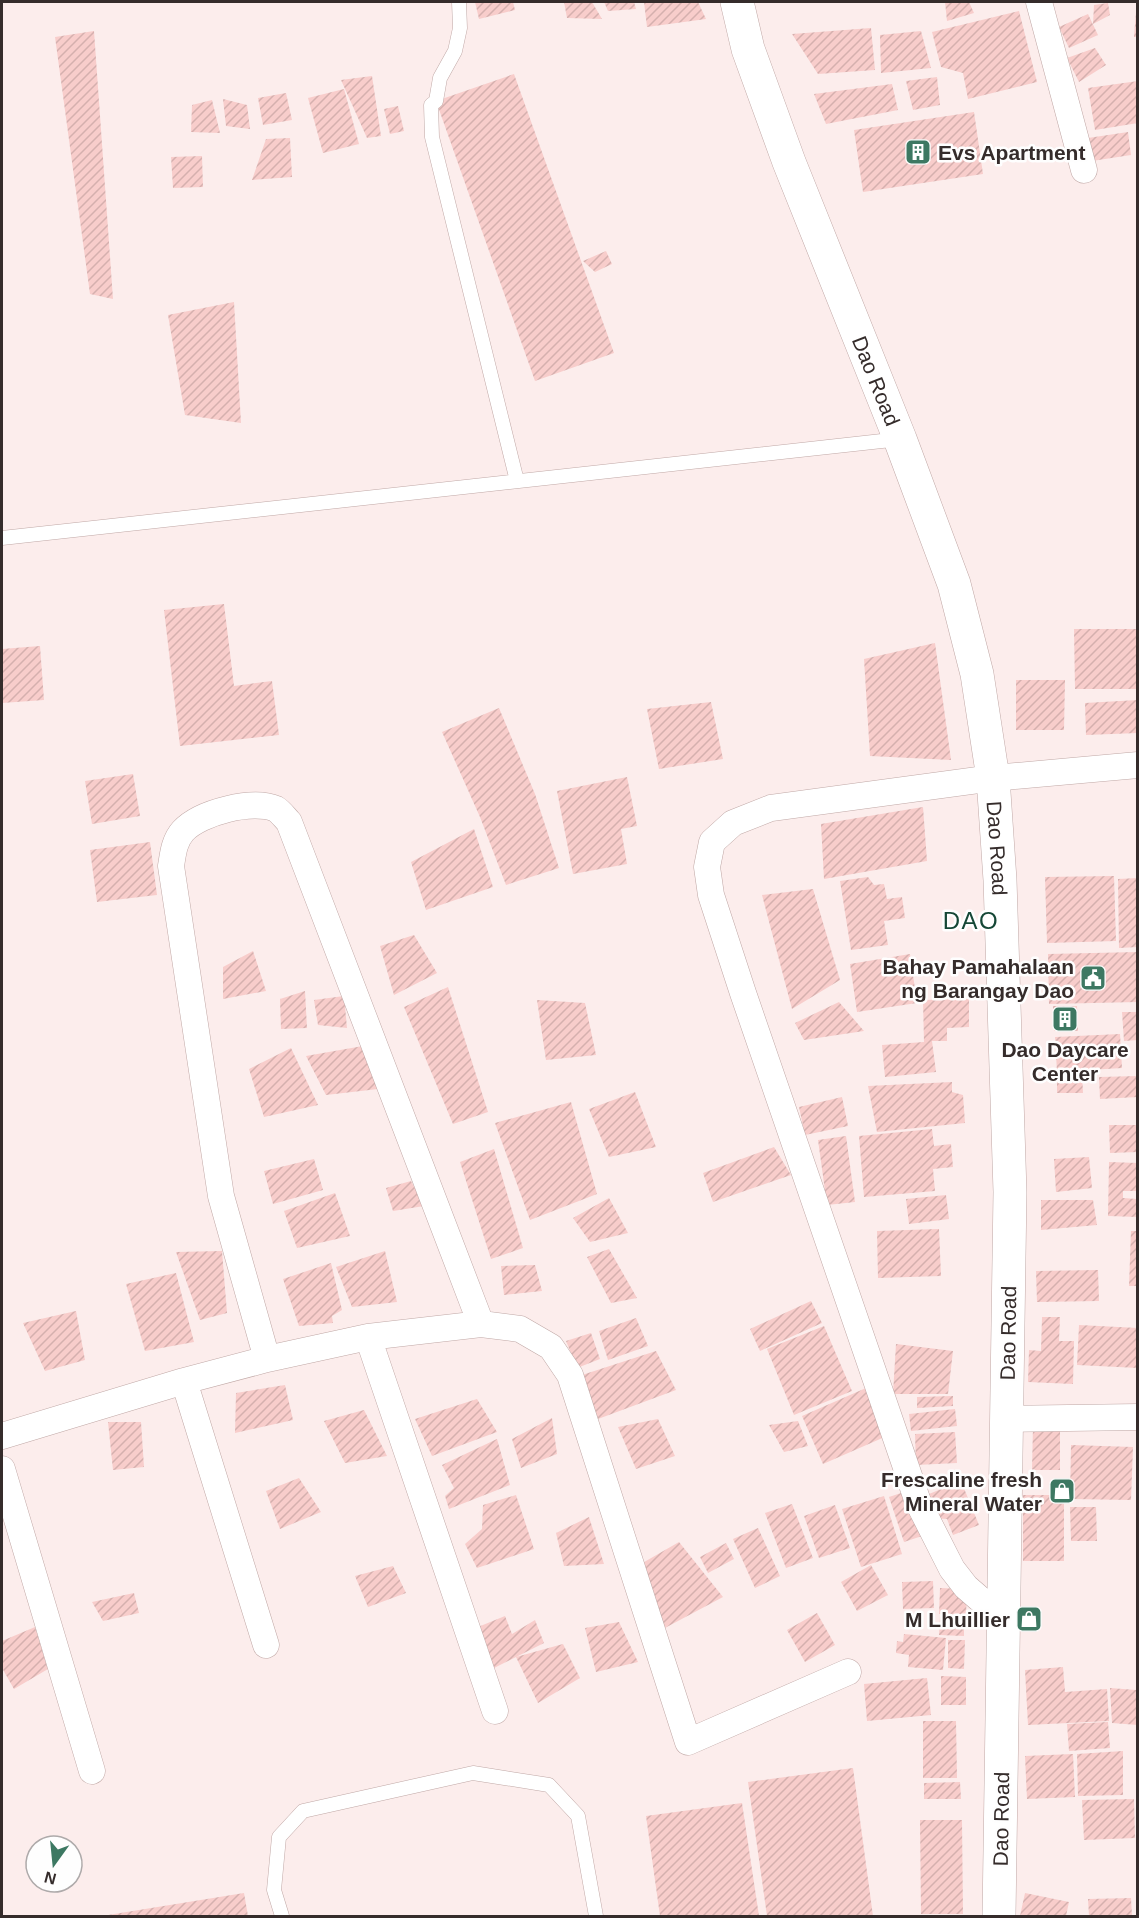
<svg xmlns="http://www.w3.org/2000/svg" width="1139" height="1918" font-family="Helvetica,sans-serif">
<defs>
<pattern id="building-hatch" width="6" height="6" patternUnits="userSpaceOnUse" patternTransform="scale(1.5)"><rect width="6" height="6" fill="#f8cdcb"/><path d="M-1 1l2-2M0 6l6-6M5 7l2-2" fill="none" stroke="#d5b0ae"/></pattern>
</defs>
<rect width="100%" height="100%" fill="#fcedec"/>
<path fill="url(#building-hatch)" d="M475,2h38l2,8 -36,9z
M564,2h28l10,17 -35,-1z
M604,2h30l2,7 -28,2z
M644,2h54l8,17 -59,8z
M945,2h24l5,11 -27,8z
M1108,3l2,12 -17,9 1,-19z
M1019,11l18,71 -69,17 -5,-26 -22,-6 -9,-35z
M1136,12h2v25h-4z
M1088,14l10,21 -29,13 -10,-21z
M871,28l4,42 -57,4 -26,-40z
M94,31l19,268 -23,-5 -35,-257z
M921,31l10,37 -50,5 -1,-38z
M1095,48l11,17 -27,17 -12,-24z
M514,74l100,279 -79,28 -99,-280z
M372,76l9,60 -14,2 -26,-58z
M937,77l3,28 -27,5 -7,-29z
M1138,81v42l-43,7 -7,-42z
M892,84l6,26 -72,14 -12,-30z
M344,89l15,55 -36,9 -15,-55z
M286,93l6,27 -29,5 -5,-27z
M223,99l24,6 3,24 -24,-3z
M212,100l8,33 -29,-1 1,-27z
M398,106l6,25 -14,3 -6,-25z
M974,112l9,62 -120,18 -9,-62z
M1128,132l3,23 -39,6 -4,-23z
M290,138l2,39 -40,3 14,-41z
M202,156l1,31 -30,1 -2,-31z
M606,251l6,13 -17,8 -12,-11z
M234,302l7,121 -56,-8 -17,-100z
M224,604l10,82 38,-5 7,54 -99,11 -16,-136z
M1074,629h63l1,60h-63z
M935,643l16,117 -81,-4 -6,-97z
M40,646l4,54 -42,3v-54z
M1016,680h49l-1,50h-48z
M1138,700v33l-52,2 -1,-32z
M711,702l12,57 -64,10 -12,-60z
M499,708l36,86 24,74 -53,17 -26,-68 -38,-85z
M133,774l7,42 -48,8 -7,-43z
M627,777l10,49 -16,3 6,35 -54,10 -16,-83z
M923,807l4,54 -103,18 -3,-55z
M474,829l19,58 -67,23 -15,-48z
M150,842l7,53 -60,7 -7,-52z
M1114,876l2,65 -69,2 -2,-66z
M868,877l6,8 10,-1 3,15 15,-2 3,21 -21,3 4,24 -37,5 -11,-69z
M1138,878v69l-19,1 -1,-69z
M813,889l27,91 -48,29 -30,-114z
M414,935l23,38 -43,22 -14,-49z
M253,951l13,40 -43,8v-32z
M1138,952v50l-89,2 -1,-50z
M910,954l7,49 -60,9 -7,-48z
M448,987l40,125 -35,12 -49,-117z
M305,991l2,37 -26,1 -1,-30z
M344,996l3,32 -29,-3 -4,-25z
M969,999v28l-22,1v13h-15l4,31 -51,5 -3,-32 42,-3 -1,-42z
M537,1000l48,3 11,52 -50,5z
M839,1002l25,29 -60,9 -9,-17z
M1053,1006h24l1,25h-24z
M1122,1012h16v28l-14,1z
M1120,1034l2,34 -65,4 -2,-35z
M363,1046l15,43 -52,6 -20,-39z
M291,1048l27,57 -54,12 -15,-48z
M1057,1074h25l1,19h-26z
M1138,1076v21l-38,2 -1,-22z
M952,1082v10l11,3 2,28 -88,9 -9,-46z
M635,1092l21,55 -47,10 -20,-48z
M842,1097l6,29 -43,9 -6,-28z
M571,1102l26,92 -67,26 -35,-97z
M1109,1125h29v27l-28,1z
M932,1129l2,17 17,-2 2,23 -20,2 2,22 -71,6 -5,-61z
M846,1136l9,66 -28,3 -9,-65z
M774,1147l17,28 -78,27 -10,-29z
M494,1149l29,99 -32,11 -31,-97z
M1089,1157l3,31 -36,4 -2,-33z
M314,1159l9,31 -50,14 -9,-33z
M1109,1162l29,1v28h-15v7l14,1v18l-29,-1z
M411,1181l13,25 -31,5 -7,-23z
M335,1193l15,43 -53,12 -13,-37z
M946,1195l3,24 -40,5 -3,-25z
M609,1198l19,35 -38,9 -17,-24z
M1041,1200h52l4,25 -56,5z
M939,1229l2,47 -63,2 -1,-47z
M1131,1231h7v55h-9z
M609,1249l28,49 -26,5 -24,-46z
M222,1251l5,62 -27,7 -24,-68z
M385,1251l12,51 -45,5 -16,-40z
M331,1263l11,47 -10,6 1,7 -34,3 -16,-47z
M535,1265l7,26 -38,4 -3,-29z
M1098,1270l1,31 -62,1 -1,-31z
M176,1273l18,69 -49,9 -19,-67z
M811,1301l11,22 -62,28 -10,-22z
M76,1311l9,49 -40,11 -22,-48z
M1042,1317h18l-1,24h15l-1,43 -45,-2 1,-32 12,1z
M636,1318l12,28 -40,14 -9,-29z
M1079,1325l59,3v40l-61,-3z
M824,1326l28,65 -58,24 -27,-66z
M591,1333l9,26 -23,9 -11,-27z
M896,1344l57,7 -5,43h-55z
M656,1351l20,39 -78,29 -16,-44z
M285,1385l8,35 -58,13 1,-40z
M866,1388l21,48 -64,28 -21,-48z
M953,1396v10l-36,2v-11z
M477,1399l20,33 -65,24 -17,-37z
M955,1409l2,17 -46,5 -2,-17z
M364,1410l23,46 -42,7 -21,-42z
M552,1418l5,36 -36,14 -9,-29z
M658,1419l17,37 -39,13 -18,-42z
M798,1421l10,25 -24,6 -15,-27z
M108,1422h33l3,45 -31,3z
M1033,1426l27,1v43h-28z
M955,1432l2,31 -41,2 -1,-31z
M497,1439l13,46 -61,24 -4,-13 9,-8 -12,-23z
M1071,1445l62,2 -2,53 -61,-1z
M299,1478l22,34 -41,17 -14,-38z
M961,1481l18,44 -26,10 -6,-16 -15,-1 -8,-22z
M910,1490l15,45 -21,7 -15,-45z
M516,1495l18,54 -57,19 -12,-24 17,-15 1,-24z
M1023,1495h41v66h-41z
M884,1496l18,58 -41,13 -19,-58z
M792,1504l21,54 -27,10 -21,-55z
M835,1505l15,43 -31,10 -15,-42z
M1070,1507h26l1,34h-26z
M589,1517l15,47 -40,2 -8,-33z
M758,1528l22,48 -25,12 -22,-49z
M679,1542l44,55 -60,32 -24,-64z
M726,1543l8,16 -26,14 -8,-16z
M871,1565l17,30 -31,16 -16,-29z
M393,1566l13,27 -38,14 -13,-31z
M933,1581l1,27 -31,1 -1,-27z
M940,1588l27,1 -1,26 -27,-1z
M134,1593l5,20 -36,8 -11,-19z
M817,1613l18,32 -30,17 -18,-32z
M505,1616l7,18 23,-14 9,23 -50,25 -16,-41z
M940,1617l24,1v18l-25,-1z
M619,1622l19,40 -42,10 -11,-44z
M35,1627l13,42 -34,20 -12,-21v-27z
M904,1634l42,4 -3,32 -35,-3 1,-12 -13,-2 1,-12 6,1z
M948,1640h17l-1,29 -16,-1z
M563,1644l17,34 -42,25 -22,-46z
M1063,1667l2,25 42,-3 2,32 -81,4 -3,-55z
M941,1676l25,1v28h-25z
M927,1678l4,37 -64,6 -3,-37z
M1110,1688l26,2 2,35 -26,-2z
M923,1721h33l1,57h-34z
M1108,1722l2,26 -41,3 -2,-27z
M1123,1751v44l-45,1 -1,-42z
M1073,1754l2,43 -48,2 -2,-43z
M853,1768l20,148h-106l-19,-134z
M960,1782l1,17h-37v-16z
M1134,1799l1,39 -51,2 -2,-40z
M742,1803l17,113h-99l-14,-100z
M920,1820h42l1,94h-42z
M244,1893l4,23h-140v-1z
M1025,1893l44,9 -3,14h-46z
M1131,1898l1,18h-43l-1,-17z"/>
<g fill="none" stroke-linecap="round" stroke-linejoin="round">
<g stroke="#c0a8a6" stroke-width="15">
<path id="lane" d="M459,2l1,26 -5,23 -15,27 -4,23 -5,4 1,32 85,344
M2,538l898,-99
M282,1916l-8,-26 5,-53 24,-26 170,-38 76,12 29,31 18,100"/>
</g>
<g stroke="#c0a8a6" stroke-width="27">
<path id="street" d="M1039,2l45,168
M368,1337l127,374
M267,1359l-46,-163 -50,-330c2,-12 3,-25 12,-35 18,-19 70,-32 93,-22 5,3 9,9 13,13l192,502
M184,1381l82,264
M1007,1419l131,-2
M2,1436l182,-55 83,-22 101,-22 113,-13 39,5 31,18 19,28 118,367 160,-70
M2,1469l90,302
M1004,1620l-38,-33 -14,-18 -34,-67 -175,-509 -32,-98 -4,-28 5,-25 21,-19 38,-15 222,-30 145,-13"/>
</g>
<g stroke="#c0a8a6" stroke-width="34">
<g id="secondary">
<path id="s1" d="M737,2l11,47 41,113 111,277 54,145 23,90 16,104 7,102 10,312 -11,724"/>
</g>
</g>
<use href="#lane" stroke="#fff" stroke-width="14"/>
<use href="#street" stroke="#fff" stroke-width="26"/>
<use href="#secondary" stroke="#fff" stroke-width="33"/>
</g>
<defs>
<g id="building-square" transform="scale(1.35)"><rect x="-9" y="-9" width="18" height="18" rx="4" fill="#3d7862" stroke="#fefefe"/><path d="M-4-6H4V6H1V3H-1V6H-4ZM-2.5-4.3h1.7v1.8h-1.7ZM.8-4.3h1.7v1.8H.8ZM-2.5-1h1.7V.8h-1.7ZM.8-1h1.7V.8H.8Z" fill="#fff"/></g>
<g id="civic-square" transform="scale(1.35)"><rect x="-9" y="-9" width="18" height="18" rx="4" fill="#3d7862" stroke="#fefefe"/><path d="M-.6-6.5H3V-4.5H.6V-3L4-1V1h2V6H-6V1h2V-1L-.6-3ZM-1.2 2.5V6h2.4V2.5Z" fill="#fff"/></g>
<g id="shop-square" transform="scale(1.35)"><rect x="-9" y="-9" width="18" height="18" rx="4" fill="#3d7862" stroke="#fefefe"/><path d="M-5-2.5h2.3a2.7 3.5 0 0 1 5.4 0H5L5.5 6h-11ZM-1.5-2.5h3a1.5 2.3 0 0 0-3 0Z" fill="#fff"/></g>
</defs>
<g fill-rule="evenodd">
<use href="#building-square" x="918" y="152"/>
<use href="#civic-square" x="1093" y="978"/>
<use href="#building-square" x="1065" y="1019"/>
<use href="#shop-square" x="1062" y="1491"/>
<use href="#shop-square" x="1029" y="1619"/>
</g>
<g text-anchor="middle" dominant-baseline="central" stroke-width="5" stroke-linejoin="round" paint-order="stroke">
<g font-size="21" font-weight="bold" fill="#352c2b" stroke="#fefefe" text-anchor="end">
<text x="938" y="152" text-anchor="start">Evs Apartment</text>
<text x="1074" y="966">Bahay Pamahalaan<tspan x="1074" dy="24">ng Barangay Dao</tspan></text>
<text x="1065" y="1049" text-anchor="middle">Dao Daycare<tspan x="1065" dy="24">Center</tspan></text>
<text x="1042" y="1479">Frescaline fresh<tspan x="1042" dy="24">Mineral Water</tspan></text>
<text x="1010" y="1619">M Lhuillier</text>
</g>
<g font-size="21" fill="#352c2b" stroke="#fefefe">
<text stroke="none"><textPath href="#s1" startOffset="404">Dao Road</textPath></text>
<text stroke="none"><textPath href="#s1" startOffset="890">Dao Road</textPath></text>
<text transform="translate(1008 1333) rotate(-89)">Dao Road</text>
<text transform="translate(1001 1819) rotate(-89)">Dao Road</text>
</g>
<g font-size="24" letter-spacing="1.5" fill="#154736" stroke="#fefefe">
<text x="971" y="920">DAO</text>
</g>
</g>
<rect width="1139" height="1918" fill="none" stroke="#352c2b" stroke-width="6"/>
<g transform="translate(54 1864) rotate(195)"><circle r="28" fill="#fefefe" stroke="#aeaaaa" stroke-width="1.5"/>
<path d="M0-4.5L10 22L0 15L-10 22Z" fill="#3d7862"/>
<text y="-9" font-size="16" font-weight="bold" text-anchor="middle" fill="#352c2b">N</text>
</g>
</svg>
